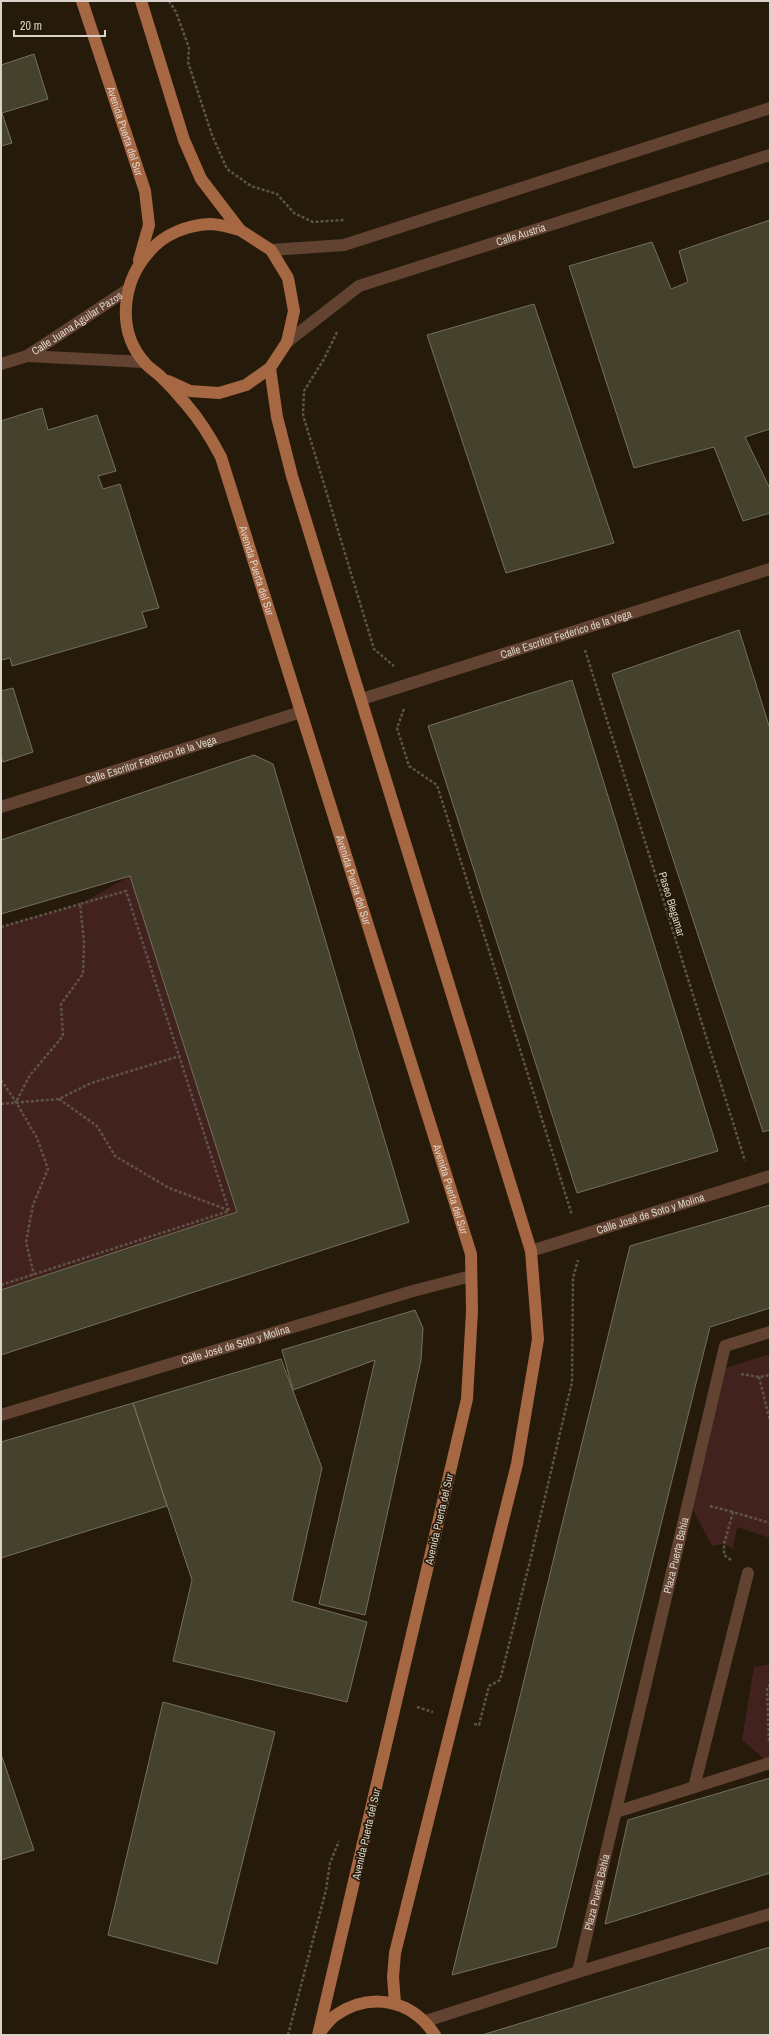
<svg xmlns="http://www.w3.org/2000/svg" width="771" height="2036" font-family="'Archivo Narrow',sans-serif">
<rect width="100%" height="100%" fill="#261b0a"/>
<path fill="#42221f" d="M130,876l107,336 -236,78v-363l79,-23z
M770,1354v184l-33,-11 -4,22 -9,-5 -12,2 -24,-46 31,-130z
M770,1664v100l-28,-24 12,-73z"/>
<path fill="#44412c" stroke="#74705a" d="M34,54l14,45 -46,14 10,30 -11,3v-81z
M770,220v209l-25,8 25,52v24l-27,8 -29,-74 -80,21 -65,-202 83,-24 19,47 17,-7 -9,-31z
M534,304l80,239 -108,30 -79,-238z
M42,408l6,22 49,-15 19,56 -18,5 5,13 17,-5 39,124 -17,4 5,15 -135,39 -2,-8 -9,2v-239z
M739,630l31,99v401l-7,2 -151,-458z
M572,680l146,471 -141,42 -149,-467z
M13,688l20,64 -30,10 -2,-6v-65z
M254,755l19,9 136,458 -408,133v-65l236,-78 -107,-336 -129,38v-74z
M770,1205v103l-60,19 -154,620 -104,28 178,-729z
M415,1310l8,18 -2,32 -56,255 -46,-11 56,-244 -82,30 -11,-40z
M281,1359l41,109 -30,133 75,21 -20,80 -174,-41 19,-81 -59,-177z
M133,1403l34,103 -166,52v-116z
M163,1702l112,30 -58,232 -109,-29z
M1,1754l33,96 -33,10z
M770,1778v95l-165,51 23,-104z
M770,1947v88h-288z"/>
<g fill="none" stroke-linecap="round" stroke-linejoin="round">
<path stroke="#5e5345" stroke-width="2.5" stroke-dasharray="3 2" stroke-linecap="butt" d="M169,1l7,11 13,36 -1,14 24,73 15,34 24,17 26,8 17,19 19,9 31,-2
M337,332l-13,27 -20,32 -1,24 71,234 20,17
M585,650l160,511
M404,709l-7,19 12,38 28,19 135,430
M1,927l79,-23
M1,1080l15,22 21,36 11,31 -15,36 -7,37 8,33
M59,1099l38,27 18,30 54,32 59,22
M1,1104l58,-5 32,-16 89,-27
M1,1285l228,-74 -103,-320 -46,13 4,38 -1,32 -22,30 2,32 -33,39 -14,27
M741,1374l18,3 11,-2
M759,1377l11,44
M710,1506l23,6
M731,1560l-7,-5v-11l9,-32 37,11
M417,1707l16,5
M474,1724l5,1 10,-39 11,-6 30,-119 42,-179 1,-104 5,-18
M769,1741l-2,-53 3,-3
M288,2035l38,-145 4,-27 9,-22"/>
<g stroke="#624332" stroke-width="12">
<path id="s1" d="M362,699l408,-130"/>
<path id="s2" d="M1,807l300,-95"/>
<path id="s3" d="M531,1251l239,-75"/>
<path id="s4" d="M1,1415l412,-124 58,-15"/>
<path d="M694,1787l54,-214"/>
<path d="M616,1812l154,-49"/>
<path id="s5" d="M578,1972l147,-626 45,-14"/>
</g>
<g stroke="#624332" stroke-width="12">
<path d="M271,250l73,-5 426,-137"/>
<path id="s6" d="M287,342l72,-56 411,-131"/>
<path d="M27,356l117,6"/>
<path id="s7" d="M1,364l26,-8 100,-66"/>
<path d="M426,2021l152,-49 192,-58"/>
</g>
<g stroke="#a66743" stroke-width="12">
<path id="s8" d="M82,1l63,190 4,34 -10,35"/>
<path d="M141,1l43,139 17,39 39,51 31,20 17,28 6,33 -7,31 -17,26 -24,17 -27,8 -29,-2 -22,-10"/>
<path id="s9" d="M240,230c-9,-2 -20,-6 -30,-6 -23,1 -46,10 -61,28 -27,30 -33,79 -4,111 5,6 13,10 18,16 8,7 15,16 23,25 14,16 25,34 35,53l250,797 1,57 -5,88 -149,636"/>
<path d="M270,368l7,49 15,59 239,775 7,88 -21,125 -122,489 -2,24 2,26"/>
<path d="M321,2031c4,-5 9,-12 15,-16 35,-24 76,-15 99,20"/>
</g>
</g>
<g text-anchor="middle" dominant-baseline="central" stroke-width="3.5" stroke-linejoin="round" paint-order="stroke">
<g font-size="11" fill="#dbd3c9" stroke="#261b0a">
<text stroke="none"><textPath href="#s8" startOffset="137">Avenida Puerta del Sur</textPath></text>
<text stroke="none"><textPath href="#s6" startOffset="261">Calle Austria</textPath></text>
<text stroke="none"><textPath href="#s7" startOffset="87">Calle Juana Aguilar Pazos</textPath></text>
<text stroke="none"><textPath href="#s9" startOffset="462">Avenida Puerta del Sur</textPath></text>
<text stroke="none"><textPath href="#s1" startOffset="214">Calle Escritor Federico de la Vega</textPath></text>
<text stroke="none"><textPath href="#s2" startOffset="157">Calle Escritor Federico de la Vega</textPath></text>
<text stroke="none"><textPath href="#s9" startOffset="786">Avenida Puerta del Sur</textPath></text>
<text transform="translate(672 904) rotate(73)">Paseo Blegamar</text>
<text stroke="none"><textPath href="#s9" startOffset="1110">Avenida Puerta del Sur</textPath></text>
<text stroke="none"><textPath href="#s3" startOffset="125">Calle José de Soto y Molina</textPath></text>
<text stroke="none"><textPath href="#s4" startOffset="245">Calle José de Soto y Molina</textPath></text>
<text transform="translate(439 1519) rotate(-77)">Avenida Puerta del Sur</text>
<text stroke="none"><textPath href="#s5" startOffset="428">Plaza Puerta Bahía</textPath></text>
<text transform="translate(366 1834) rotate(-77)">Avenida Puerta del Sur</text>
<text stroke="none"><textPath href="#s5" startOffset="82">Plaza Puerta Bahía</textPath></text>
</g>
</g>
<rect width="771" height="2036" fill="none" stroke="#dbd3c9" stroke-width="4"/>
<path d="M14 30v6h91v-6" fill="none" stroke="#dbd3c9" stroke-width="2"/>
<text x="20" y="30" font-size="12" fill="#dbd3c9" stroke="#261b0a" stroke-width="3" paint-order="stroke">20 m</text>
</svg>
